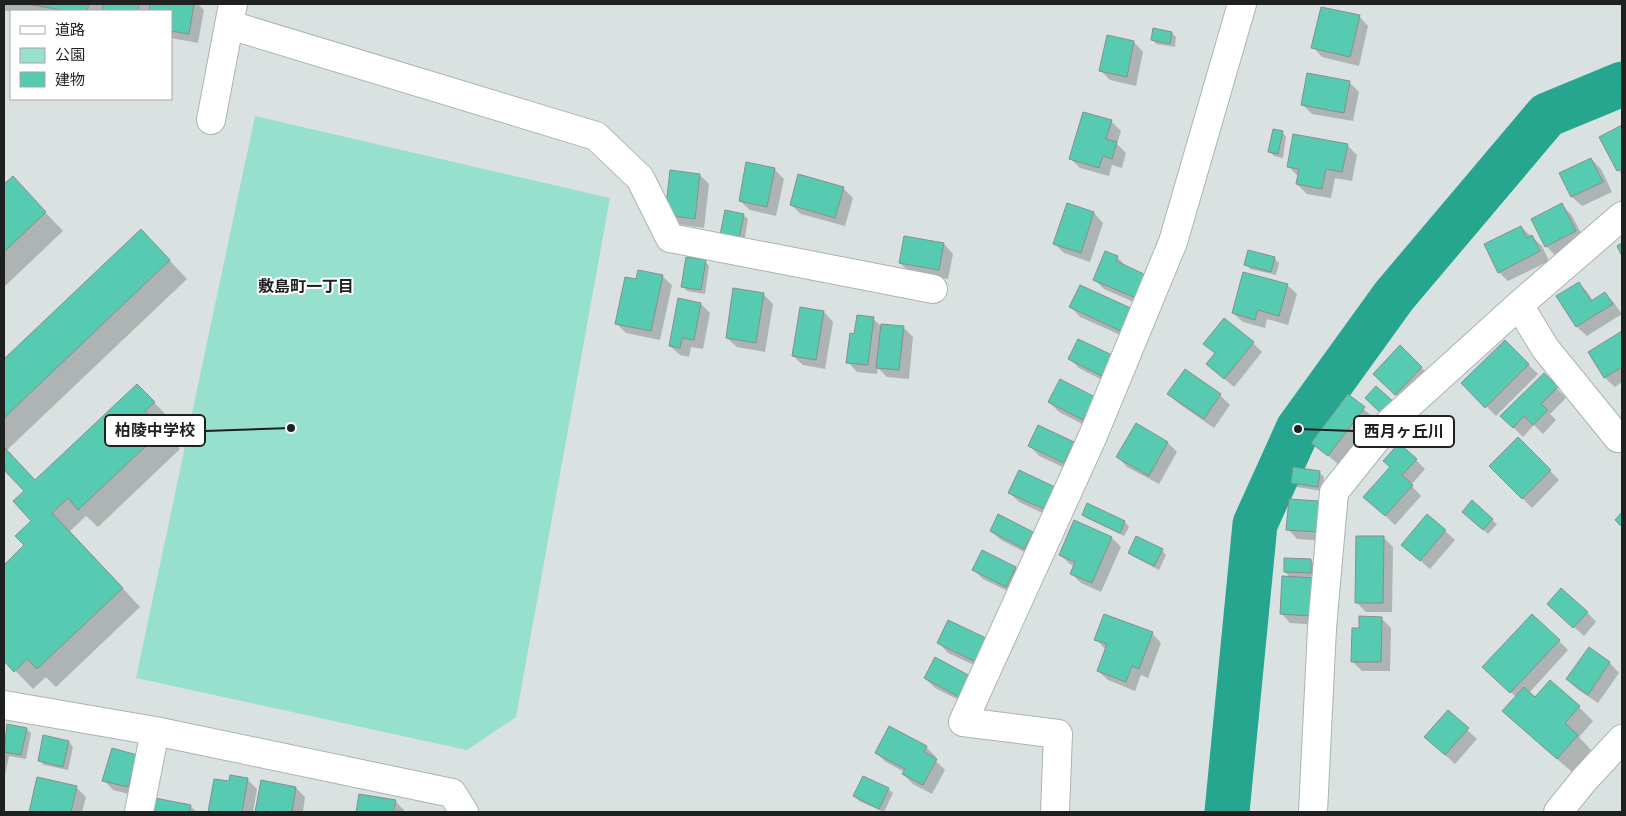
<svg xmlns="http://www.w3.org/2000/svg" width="1626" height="816" font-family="Bitter,'Noto Sans JP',serif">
<rect width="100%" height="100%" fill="#d9e2e0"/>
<path fill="#98e0ce" d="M255,116l355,82 -94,519 -49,33 -331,-72z"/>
<path fill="#0003" d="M4,4h194l6,6 -6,33 -27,-5v-27l-160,1 -7,-2z
M1359,16l9,10 -9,40 -37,-9 -9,-10z
M1154,30l18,3 4,4 -1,10 -19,-3 -4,-5z
M1134,42l9,10 -7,34 -26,-6 -9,-9z
M1349,82l10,10 -6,29 -41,-7 -10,-10z
M1111,121l10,10 -4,13 9,9 -4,15 -10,-3 -3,11 -29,-8 -9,-9z
M1622,127v48l-4,-5 -17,-32z
M1282,132l4,5 -3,21 -9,-2 -4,-4z
M1347,145l10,10 -5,26 -17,-3 -4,20 -24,-4 -10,-10 2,-7 -10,-10z
M1591,159l10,10 11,23 -30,14 -10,-9 -11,-23z
M774,169l10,10 -8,37 -26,-6 -10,-9z
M700,175l9,9 -5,44 -28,-4 -10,-9z
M13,178l50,53 -59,56v-101z
M843,188l10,10 -8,28 -44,-12 -10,-9z
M1068,204l26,9 9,10 -13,39 -26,-9 -9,-9z
M1561,205l10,9 14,27 -29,15 -10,-10z
M743,215l5,4 -4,23 -18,-3z
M1521,227l21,19 7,15 -41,20 -9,-9z
M141,230l46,49 -180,171 29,31 101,-96 35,36 -10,9 18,19 -82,78 -12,-11 -16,15 70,76 -84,80 -10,-10 -13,12 -29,-30v-93l22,-21 7,-24 -8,-30 -21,-23v-108z
M944,244l9,10 -5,25 -39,-7 -9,-9z
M1117,257l10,10 18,40 -41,-18 -10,-10z
M1274,258l5,5 -3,12 -26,-6 -4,-5z
M705,261l4,5 -4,28 -18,-3 -5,-5z
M662,276l10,9 -12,55 -34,-7 -9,-9z
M1579,283l9,10 5,8 12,-8 9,10 8,11 -35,22 -10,-9 -19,-31z
M1287,285l10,9 -9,31 -21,-6 -2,9 -22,-6 -10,-9z
M763,294l10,10 -8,48 -28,-5 -10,-9z
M701,304l9,9 -7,36 -12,-2 -2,10 -9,-2 -10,-9z
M1071,307l73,14 -10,20 -54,-24z
M801,309l23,3 9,10 -8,47 -22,-4 -10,-9z
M873,319l9,8 22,1 9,9 -4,42 -22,-2 -9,-9 -1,6 -20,-2 -9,-10z
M1622,332v50l-7,5 -10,-9 -15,-25z
M1505,341l33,33 -42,42 -33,-33z
M1253,343l9,9 -28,35 -27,-23 9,-10 -11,-10z
M1400,347l31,30 -26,27 -31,-30z
M1111,356l1,29 -33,-17 -10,-10z
M1185,371l35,24 10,10 -16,23 -36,-25 -9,-9z
M1544,375l22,23 -16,16 6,6 -13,14 -9,-9 -11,12 -21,-21z
M1348,396l26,22 -36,46 -26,-22z
M1094,398l-2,31 -33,-17 -10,-10z
M1518,439l41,41 -27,28 -42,-42z
M1167,442l10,10 -18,32 -32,-17 -9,-10z
M1073,443l10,9 -9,20 -35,-16 -9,-10z
M1416,460l9,9 -14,16 10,11 -26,29 -30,-28z
M1320,473l4,4 -2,14 -25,-4 -5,-4z
M1054,488l-1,30 -34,-16 -9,-9z
M1318,502l10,10 -2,29 -29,-2 -9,-10z
M1088,505l37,17 4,5 -5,9 -36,-17 -5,-4z
M999,516l33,17 10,10 -8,14 -33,-17 -10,-9z
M1468,516l24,4 5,4 -9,10z
M1445,531l10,9 -25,29 -28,-24z
M1383,537l10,10 -1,65h-26l-9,-9z
M1112,538l9,9 -20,45 -20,-9 -10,-10 3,-7 -4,-2 -10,-9z
M1162,550l4,5 -7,15 -25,-13 -5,-4z
M1311,560l4,5v12h-4l12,12 -3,36 -30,-2 -9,-10 10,-35 -6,-6z
M1015,568l10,10 -9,17 -33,-16 -9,-9z
M1587,612l9,10 -12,14 -26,-23z
M1381,618l10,10 -1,43h-28l-10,-10z
M1152,633l9,10 -13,35 -7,-3 -6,16 -27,-11 -10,-9 7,-22 -9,-10z
M988,640l-1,31 -39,-18 -9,-10z
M1559,641l9,9 -39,43 6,6 44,8 14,14 -14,16 12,13 -19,22 -54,-47 -14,-14 12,-14 -23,-21z
M1589,649l21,14 9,10 -21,30 -21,-14 -10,-10z
M969,677v28l-34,-17 -10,-10z
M1448,712l29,27 -22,25 -30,-27z
M26,729l5,4 -5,26 -17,-3 -5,24v-32z
M69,742l4,5 -5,23 -24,-5 -5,-5z
M926,747l10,10 -2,2 11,11 -13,24 -19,-10 -10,-10 1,-2 -18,-10 -10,-9z
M136,756l1,40 -24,-6 -9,-10z
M247,779l10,10 -4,23h-44l6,-32 15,2z
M262,782l34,6 9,9 -2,15h-47z
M76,787l10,10 -4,15h-51z
M888,789l5,4 -9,19 -25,-11 -5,-5z
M360,795l35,6 9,9v2h-47z
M156,799l34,7 7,6h-44z"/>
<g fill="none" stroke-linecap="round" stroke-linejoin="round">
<path stroke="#26a68f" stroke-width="45" d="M1227,812l28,-288 43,-95 96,-133 153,-181 75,-31"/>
</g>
<path fill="#56cbb2" stroke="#878f8d" d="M27,4h62l-2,7h-20z
M103,4h36l-1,7h-36z
M150,4h44l-5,30 -18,-3v-20h-22z
M1321,7l39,8 -10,42 -39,-9z
M1153,28l19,4 -2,12 -19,-4z
M1107,35l27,6 -7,36 -28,-6z
M1307,73l43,8 -6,32 -43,-8z
M1083,112l29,8 -6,19 11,3 -5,17 -9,-3 -4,12 -30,-9z
M1622,125v43l-5,3 -18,-34z
M1273,129l10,2 -5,23 -10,-2z
M1293,134l55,10 -6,28 -16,-3 -4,20 -26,-5 3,-15 -12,-2z
M1591,158l12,24 -32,15 -12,-24z
M746,162l29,6 -8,39 -28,-6z
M670,170l30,4 -5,45 -30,-4z
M798,174l46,13 -9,31 -45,-13z
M13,176l33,36 -42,40v-68z
M1067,203l27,9 -13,41 -28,-9z
M1562,203l14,28 -31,16 -14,-28z
M725,210l19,4 -5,24 -19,-3z
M1521,226l6,12 5,-3 8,16 -42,22 -14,-29z
M141,229l29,31 -166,158v-59z
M904,236l40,7 -5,27 -40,-7z
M1622,243v13l-5,-10z
M1248,250l27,7 -4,15 -27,-7z
M1105,251l13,5 -2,5 30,14 -10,23 -43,-18z
M686,257l20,3 -5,30 -20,-3z
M638,270l25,5 -12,56 -36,-7 10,-47 11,2z
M1243,272l45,12 -9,32 -21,-6 -3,10 -23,-7z
M1579,282l12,19 14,-9 8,12 -37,23 -20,-31z
M1080,285l55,25 -10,23 -56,-26z
M733,288l31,5 -8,50 -30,-5z
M678,298l23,5 -7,37 -12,-2 -2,10 -11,-2z
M800,307l24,4 -8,49 -24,-4z
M857,315l17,2 -6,48 -22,-2 4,-30 4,1z
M1224,318l30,24 -30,37 -18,-15 9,-11 -12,-9z
M881,324l23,2 -5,44 -23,-2z
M1622,331v36l-18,11 -16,-26z
M1078,339l34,16 -10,21 -34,-17z
M1505,340l24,24 -44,44 -24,-25z
M1400,345l22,22 -27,28 -22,-21z
M1185,369l36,25 -17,25 -37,-25z
M1544,373l14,14 -17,17 7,6 -15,15 -9,-9 -11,12 -13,-12z
M1060,379l35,18 -12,23 -35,-18z
M137,384l18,18 -10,9 18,19 -85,80 -10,-12 -16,15 71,75 -86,81 -10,-10 -13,13 -10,-11v-96l20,-20 -9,-9 16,-15 -18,-20 11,-10 -20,-21v-23l31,33z
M1376,386l21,19 -12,12 -20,-19z
M1348,394l17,13 -37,49 -17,-13z
M1136,423l32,19 -19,34 -33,-19z
M1038,425l36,17 -10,21 -36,-17z
M1518,437l33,33 -29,29 -33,-33z
M1399,443l18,16 -15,16 11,10 -28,31 -22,-19 27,-30 -7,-6z
M1293,467l27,4 -2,16 -27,-4z
M1019,470l36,17 -11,22 -36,-16z
M1289,499l30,2 -2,31 -31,-2z
M1472,500l21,19 -10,11 -21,-18z
M1087,503l38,18 -5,12 -38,-18z
M1622,512v15l-7,-7z
M998,514l35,18 -9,17 -34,-18z
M1427,514l19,16 -26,31 -19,-16z
M1074,520l38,17 -20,46 -22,-9 5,-12 -16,-7z
M1136,536l27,13 -9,17 -26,-13z
M1356,536h28l-1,67h-28z
M982,550l34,17 -10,20 -34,-17z
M1284,558l27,1v14l-27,-1z
M1282,576l32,2 -3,38 -31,-2z
M1561,588l27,24 -15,16 -26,-24z
M1104,614l49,18 -14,37 -7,-3 -6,16 -29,-11 10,-27 -13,-4z
M1532,614l28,26 -50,53 -28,-26z
M1359,616l23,1 -1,45h-30l1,-34h7z
M948,620l40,19 -10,24 -41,-20z
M1589,647l21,15 -22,33 -22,-16z
M935,657l35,19 -11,21 -35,-19z
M1550,680l30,26 -15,17 13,12 -21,24 -55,-48 22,-24 11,10z
M1448,710l21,18 -24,27 -21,-18z
M7,724l20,4 -6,27 -17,-3z
M889,726l38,20 -3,6 13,7 -14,26 -21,-11 3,-5 -30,-16z
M43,735l26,6 -6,26 -25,-6z
M112,748l25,7 -9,32 -26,-6z
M230,775l18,3 -6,34h-34l6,-33 15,2z
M863,776l26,12 -10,21 -26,-13z
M37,777l40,9 -6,26h-42z
M261,780l35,7 -4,25h-37z
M359,794l37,6 -3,12h-37z
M155,798l36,7 -2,7h-37z"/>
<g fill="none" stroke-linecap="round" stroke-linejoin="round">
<g stroke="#abb4b1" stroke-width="30">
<path id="street" d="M230,25l366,111 44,42 30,60 263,51
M211,120l22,-116
M1519,305l26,43 73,90h4
M4,705l151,26 297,62 12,19
M139,812l16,-81
M1055,812l3,-78 -95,-12 129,-284 81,-196 69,-238
M1313,812l9,-184 12,-136 57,-71 128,-116 103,-89
M1558,812l26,-32 38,-41"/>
</g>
<use href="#street" stroke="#fff" stroke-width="28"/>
</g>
<g text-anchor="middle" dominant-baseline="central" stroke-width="4" stroke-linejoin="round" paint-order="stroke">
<g font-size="16" font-weight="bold" fill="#1e2120" stroke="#fff">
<text x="306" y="286">敷島町一丁目</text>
</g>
</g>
<path fill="none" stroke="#1e2120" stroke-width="2" d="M291 428L205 431M1298 429L1354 431"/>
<g fill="#1e2120" stroke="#fff" stroke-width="2">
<circle cx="291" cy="428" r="5"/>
<circle cx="1298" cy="429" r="5"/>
</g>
<g fill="#fff" stroke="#1e2120" stroke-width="2">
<rect x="105" y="415" width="100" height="31" rx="5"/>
<rect x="1354" y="416" width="100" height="31" rx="5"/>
</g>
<g font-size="16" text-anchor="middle" font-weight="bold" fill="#1e2120">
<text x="155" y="436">柏陵中学校</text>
<text x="1404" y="437">西月ヶ丘川</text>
</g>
<rect width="1626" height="816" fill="none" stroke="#1e2120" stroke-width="10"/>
<rect x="10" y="10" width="162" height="90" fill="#ffffff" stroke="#a5a6a6"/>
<rect x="20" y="26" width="25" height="8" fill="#ffffff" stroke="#a5a6a6"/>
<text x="55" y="35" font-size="15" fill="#1e2120">道路</text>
<rect x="20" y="48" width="25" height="15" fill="#98e0ce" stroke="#a5a6a6"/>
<text x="55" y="60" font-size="15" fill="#1e2120">公園</text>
<rect x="20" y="72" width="25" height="15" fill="#56cbb2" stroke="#a5a6a6"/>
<text x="55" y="85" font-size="15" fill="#1e2120">建物</text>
</svg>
